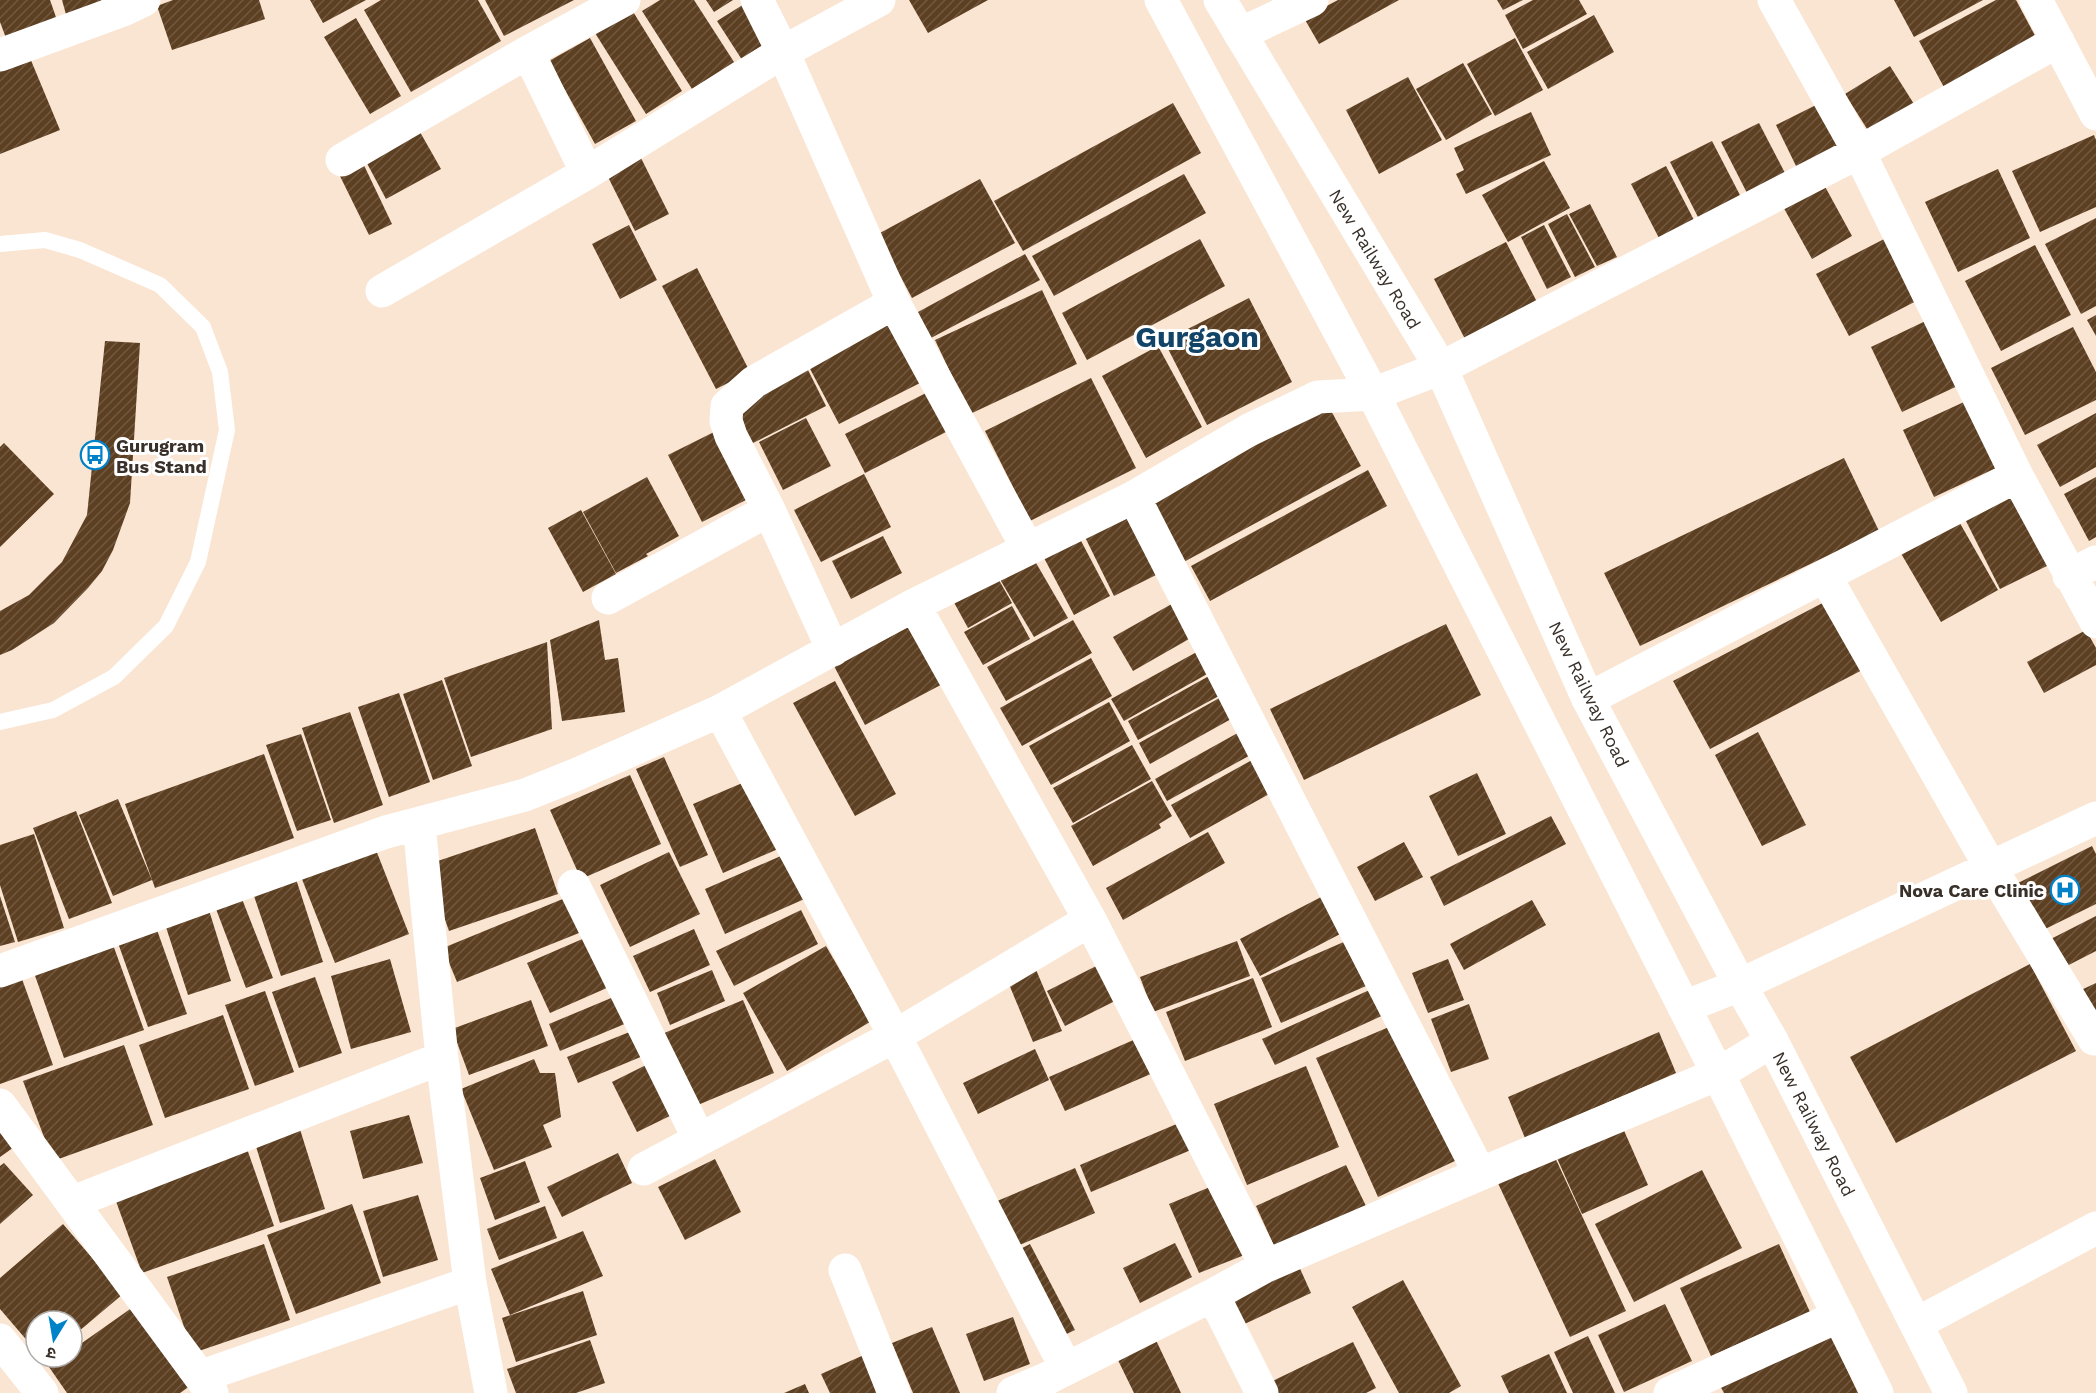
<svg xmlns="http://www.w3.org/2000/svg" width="2096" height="1393" font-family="'Work Sans','Noto Sans Devanagari',sans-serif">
<defs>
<pattern id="building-hatch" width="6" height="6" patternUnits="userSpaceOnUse" patternTransform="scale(1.5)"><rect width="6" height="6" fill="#5d3f22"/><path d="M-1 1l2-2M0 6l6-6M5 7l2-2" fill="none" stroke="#715941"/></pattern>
</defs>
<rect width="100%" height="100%" fill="#fae5d2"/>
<path fill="url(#building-hatch)" d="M0,0h50l7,20 -51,18 -6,-16z
M62,0h39l2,10 -36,8z
M173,0h86l6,19 -93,31 -15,-44z
M310,0h56l-43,23z
M381,0h97l23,41 -90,51 -47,-82z
M485,0h89l-70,36z
M660,0h34l40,62 -42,27 -50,-78z
M706,0h27l-19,12z
M909,0h79l-60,33z
M1338,0h61l-80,44 -15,-26z
M1497,0h26l-20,10z
M1533,0h46l8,14 -64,35 -18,-34z
M1894,0h89l-69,37z
M1996,0h20l23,43 -93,48 -27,-50z
M749,1l29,44 -32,21 -29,-45z
M632,10l50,81 -36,23 -51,-81z
M1594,15l20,37 -66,37 -21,-37z
M356,18l45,78 -31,18 -46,-77z
M590,38l46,83 -41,23 -46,-83z
M1515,38l28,52 -48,26 -28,-52z
M30,58l30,72 -60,24v-83z
M1463,63l29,51 -46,26 -30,-51z
M1890,66l24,38 -45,28 -24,-38z
M1408,77l34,63 -63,34 -33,-64z
M1824,101l22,43 -49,24 -21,-43z
M1173,103l28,50 -178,98 -29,-50z
M1531,112l20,43 -85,39 -10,-20 8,-4 -10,-22z
M1759,123l26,50 -38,20 -26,-51z
M416,125l25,44 -55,30 -24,-45z
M2094,135l2,5v67l-56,25 -28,-61z
M1712,141l30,58 -42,22 -30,-59z
M638,152l31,62 -34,17 -31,-62z
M360,157l32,67 -23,11 -33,-67z
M1544,161l26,47 -62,34 -26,-47z
M1666,166l29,56 -35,18 -29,-56z
M1998,169l32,69 -72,34 -33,-70z
M1184,174l22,39 -152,83 -22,-40z
M980,179l35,64 -103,55 -34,-64z
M1822,181l30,55 -40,23 -31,-56z
M1590,204l27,53 -20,9 -28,-52z
M1567,214l28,53 -20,10 -27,-53z
M2096,218v88l-15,8 -36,-70z
M629,225l28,55 -37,19 -28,-55z
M1544,225l27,52 -24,12 -26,-52z
M1890,236l32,62 -73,38 -33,-62z
M1200,239l25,47 -138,74 -25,-47z
M1506,242l31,60 -72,37 -31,-60z
M2035,245l36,70 -70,36 -36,-70z
M1025,254l15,26 -109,58 -13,-26z
M697,268l53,104 -34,17 -54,-103z
M1042,290l35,74 -107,50 -35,-74z
M1249,298l43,84 -85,43 -43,-84z
M2096,315v21l-9,-16z
M1934,317l32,65 -64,30 -31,-65z
M890,323l30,60 -81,41 -31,-59z
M2073,327l23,45v28l-71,35 -34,-67z
M105,341l35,2 -10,160 -17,47 -11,21 -14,17 -34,35 -42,27 -12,5v-44l29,-16 33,-33 25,-47z
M1158,346l44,81 -56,31 -44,-82z
M806,366l20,40 -75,38 -21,-40z
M1091,378l45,90 -106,53 -45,-90z
M928,392l20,39 -83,42 -20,-39z
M1964,402l32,66 -62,29 -31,-67z
M1328,405l33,61 -181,98 -33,-61z
M2096,413v54l-36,20 -23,-42z
M806,418l25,48 -48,24 -24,-48z
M716,431l34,67 -48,24 -34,-67z
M4,443l50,51 -54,53v-100z
M1844,458l35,73 -239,115 -36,-73z
M1368,470l19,36 -177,95 -19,-35z
M864,474l27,53 -70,35 -27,-52z
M647,477l32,59 -33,18 2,2 -32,17 -33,-61z
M2096,477v60l-7,4 -25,-47z
M2014,488l37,76 -51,25 -38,-76z
M1128,509l32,64 -46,23 -32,-65z
M581,510l35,64 -33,18 -35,-64z
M1957,518l41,72 -57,32 -42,-72z
M883,536l19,37 -51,26 -19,-38z
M1079,537l31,59 -36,19 -31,-59z
M1032,556l36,62 -34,19 -36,-61z
M995,573l17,30 -44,25 -17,-31z
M1834,597l36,69 -160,83 -37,-68z
M1177,601l19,34 -63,36 -20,-34z
M1012,606l18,33 -47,26 -19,-33z
M599,620l6,40 13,-2 7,54 -63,9 -12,-81z
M922,620l30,59 -87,46 -31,-59z
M1073,620l19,33 -86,48 -19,-34z
M1446,624l35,71 -177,85 -34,-71z
M2086,630l10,18v17l-52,28 -17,-31z
M547,642l5,87 -81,28 -27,-79z
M1204,648l12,21 -92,52 -13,-22z
M1091,658l21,38 -90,50 -22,-38z
M1218,671l10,20 -90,49 -10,-19z
M442,680l30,86 -39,14 -30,-86z
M835,681l61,113 -41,22 -62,-113z
M1230,692l12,21 -92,51 -11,-21z
M399,693l31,89 -41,15 -31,-90z
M1109,702l21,39 -79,44 -22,-39z
M350,712l33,93 -49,18 -32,-95z
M1243,730l13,22 -89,49 -12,-22z
M1758,732l48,93 -44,21 -47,-91z
M301,734l30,86 -34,11 -31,-86z
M1132,745l19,34 -78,44 -20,-35z
M264,754l30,84 -139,50 -30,-84z
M664,757l44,98 -28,12 -44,-98z
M1252,760l19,33 -81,45 -19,-33z
M1477,773l29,61 -48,22 -29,-60z
M630,775l31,69 -80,35 -31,-69z
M747,781l31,68 -55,24 -30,-69z
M1152,781l20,35 -13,8 2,4 -68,38 -22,-40z
M118,799l34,81 -39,16 -34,-81z
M76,811l36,92 -43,16 -36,-91z
M1551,816l15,28 -122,62 -14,-29z
M535,828l23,66 -109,37 -23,-66z
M1208,832l17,31 -102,57 -17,-32z
M34,834l30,94 -46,14 -18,-57v-40z
M1404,842l19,35 -48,24 -18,-34z
M374,845l35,89 -74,29 -35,-89z
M2092,846l4,8v50l-59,29 -23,-48z
M669,852l31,62 -70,33 -30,-62z
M790,852l19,45 -84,37 -20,-45z
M296,879l27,83 -42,14 -28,-83z
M1325,895l19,37 -84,44 -20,-37z
M0,896l15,46 -15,4z
M570,896l14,35 -127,51 -14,-34z
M242,899l31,79 -27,10 -30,-79z
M1532,900l14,25 -82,45 -14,-26z
M208,907l23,74 -43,14 -24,-74z
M801,910l17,34 -84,42 -18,-35z
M2096,916v35l-41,21 -14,-28z
M694,929l16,36 -60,27 -17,-36z
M157,930l30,84 -39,13 -30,-84z
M587,937l22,50 -59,26 -23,-50z
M1237,941l13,35 -97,36 -13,-35z
M1346,941l20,45 -85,37 -20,-45z
M112,942l32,88 -80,28 -31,-88z
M826,946l44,76 -83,49 -44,-78z
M390,959l21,73 -60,17 -20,-73z
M1448,959l16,41 -36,13 -16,-40z
M1108,960l17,36 -60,30 -18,-35z
M2030,964l46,87 -180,92 -46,-86z
M1034,965l28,66 -29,11 -27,-65z
M712,970l13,31 -55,24 -13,-32z
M315,977l27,76 -43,15 -27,-76z
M1253,978l19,49 -87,34 -19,-49z
M22,979l31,86 -53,19v-98z
M2096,983v27l-4,2 -11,-22z
M1376,987l12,26 -113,52 -13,-26z
M265,991l29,81 -39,14 -30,-81z
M616,996l11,27 -67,28 -11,-27z
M531,1000l17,46 -79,29 -17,-46z
M743,1000l31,73 -81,34 -31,-73z
M1469,1004l20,55 -38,13 -20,-53z
M223,1015l26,74 -84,29 -26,-73z
M1396,1024l61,136 -79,37 -62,-139z
M632,1031l11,25 -65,27 -11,-26z
M1659,1032l17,41 -151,65 -17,-41z
M1138,1038l15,35 -88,38 -16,-34z
M124,1045l29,80 -100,36 -30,-80z
M1035,1049l14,31 -71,34 -15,-31z
M534,1059l6,14h15l6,44 -18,8 9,22 -58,23 -33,-81z
M652,1062l26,50 -41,20 -25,-50z
M1306,1066l33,81 -92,38 -33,-81z
M409,1115l14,48 -60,16 -13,-48z
M1186,1120l12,27 -107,45 -11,-27z
M0,1121l17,24 -17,12z
M298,1123l27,86 -45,14 -27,-86z
M1622,1126l26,59 -66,29 -26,-58z
M246,1146l28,80 -132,47 -29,-80z
M618,1153l14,30 -70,34 -15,-30z
M1553,1153l73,158 -56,26 -74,-158z
M715,1159l26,53 -56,28 -27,-53z
M525,1161l15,41 -45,18 -15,-42z
M4,1163l29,32 -33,29v-58z
M1346,1165l20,41 -91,42 -19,-42z
M1075,1168l20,45 -85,36 -20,-45z
M1702,1170l40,78 -108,54 -39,-78z
M1222,1182l30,70 -53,21 -30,-69z
M418,1195l20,65 -55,17 -20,-66z
M352,1204l29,79 -85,31 -29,-79z
M545,1206l12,32 -58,22 -12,-31z
M63,1224l60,70 -51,43v-16h-36v30l-36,-42v-31z
M583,1231l20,45 -93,39 -19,-46z
M1175,1243l17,34 -52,26 -17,-35z
M264,1244l26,76 -97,33 -26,-76z
M1030,1244l45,86 -21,10 -45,-85z
M1779,1244l31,68 -99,44 -31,-68z
M1297,1262l14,31 -73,34 -14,-31z
M1403,1280l58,106 -12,7h-50l-47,-86z
M583,1291l14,44 -81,27 -14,-44z
M1665,1304l27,57 -68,31 -26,-57z
M133,1307l57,79 -10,7h-113l-18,-26 14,-10h9v-7z
M1013,1317l17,47 -46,17 -18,-47z
M932,1327l28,66h-47l-21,-50z
M1828,1329l30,64h-134l-6,-11z
M1154,1336l27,57h-47l-19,-39z
M1588,1336l27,57h-42l-19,-41z
M590,1340l15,43 -29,10h-60l-9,-24z
M1353,1342l23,46 -10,5h-101l-3,-7z
M873,1351l19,42h-62l-9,-19z
M1549,1354l18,39h-58l-8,-17z
M805,1384l4,9h-25z"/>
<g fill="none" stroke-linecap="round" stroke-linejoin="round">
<path stroke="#fff" stroke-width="16" d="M0,244l45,-4 35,10 80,35 43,42 17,45 7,58 -29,132 -32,64 -52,51 -61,33 -53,12"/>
<path stroke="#fff" stroke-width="33" d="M757,0l26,52 111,251 134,246
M1774,0l85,152 158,324 79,146
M2036,0l60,114
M1240,34l72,-34
M528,52l59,121
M0,55l123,-45 21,-10
M342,160l186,-108 96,-52
M382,291l205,-118 196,-121 96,-52
M1134,497l346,677
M1825,576l166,292 103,171h2
M2069,576l27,-14
M608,598l161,-88
M914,605l176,315 176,346
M833,650l-64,-140 -38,-74 -5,-15 1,-15 27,-24 140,-79
M1588,699l429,-223
M720,711l175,325 171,332
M419,824l23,234 28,225 21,110
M574,886l125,253
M0,971l386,-139 139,-37 50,-20 145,-64 194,-106 220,-108 115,-67 69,-33 55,-3 68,-26 418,-216 199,-111
M1684,1007l56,-22 356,-167
M0,1105l212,288
M644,1169l251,-133 195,-116
M73,1202l369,-144
M845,1270l49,123
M1213,1295l49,98
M1916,1324l180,-96
M0,1340l42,53
M202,1376l268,-93
M1013,1393l33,-14 167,-84 53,-29 214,-92 238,-100 54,-33
M1670,1393l169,-77"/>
<path stroke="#fff" stroke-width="33" d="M1161,0l212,394 345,680 159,319
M1220,0l221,368 147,331 152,286 32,56 179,352"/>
</g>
<defs>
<g id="bus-ring" transform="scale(1.5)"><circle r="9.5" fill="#fff" stroke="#0082c9" stroke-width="1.5"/><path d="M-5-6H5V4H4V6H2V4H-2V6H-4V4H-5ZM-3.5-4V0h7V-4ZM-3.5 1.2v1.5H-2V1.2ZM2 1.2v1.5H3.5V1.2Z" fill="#0082c9"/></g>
<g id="hospital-ring" transform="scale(1.5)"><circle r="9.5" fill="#fff" stroke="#0082c9" stroke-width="1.5"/><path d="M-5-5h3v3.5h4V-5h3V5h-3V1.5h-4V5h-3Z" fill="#0082c9"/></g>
</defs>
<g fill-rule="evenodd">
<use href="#bus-ring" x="95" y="455"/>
<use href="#hospital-ring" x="2065" y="890"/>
</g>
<g text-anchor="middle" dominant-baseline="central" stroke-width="6" stroke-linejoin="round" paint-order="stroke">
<g font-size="18" fill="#383029" stroke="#fff">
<text transform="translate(1375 259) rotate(59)">New Railway Road</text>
<text transform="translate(1589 694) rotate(64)">New Railway Road</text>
<text transform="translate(1814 1124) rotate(63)">New Railway Road</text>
</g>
<g font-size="18" font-weight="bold" fill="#383029" stroke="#fff" text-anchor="start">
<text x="116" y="445">Gurugram<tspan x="116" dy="21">Bus Stand</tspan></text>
<text x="2044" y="890" text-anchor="end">Nova Care Clinic</text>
</g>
<g font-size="30" font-weight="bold" fill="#124468" stroke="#fff">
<text x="1197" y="336">Gurgaon</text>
</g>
</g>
<g transform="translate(54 1339) rotate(191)"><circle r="28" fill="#ffffff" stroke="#afaca9" stroke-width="1.5"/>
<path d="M0-4.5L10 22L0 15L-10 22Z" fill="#0082c9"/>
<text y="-9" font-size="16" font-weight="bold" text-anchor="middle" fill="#383029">उ</text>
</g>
</svg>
